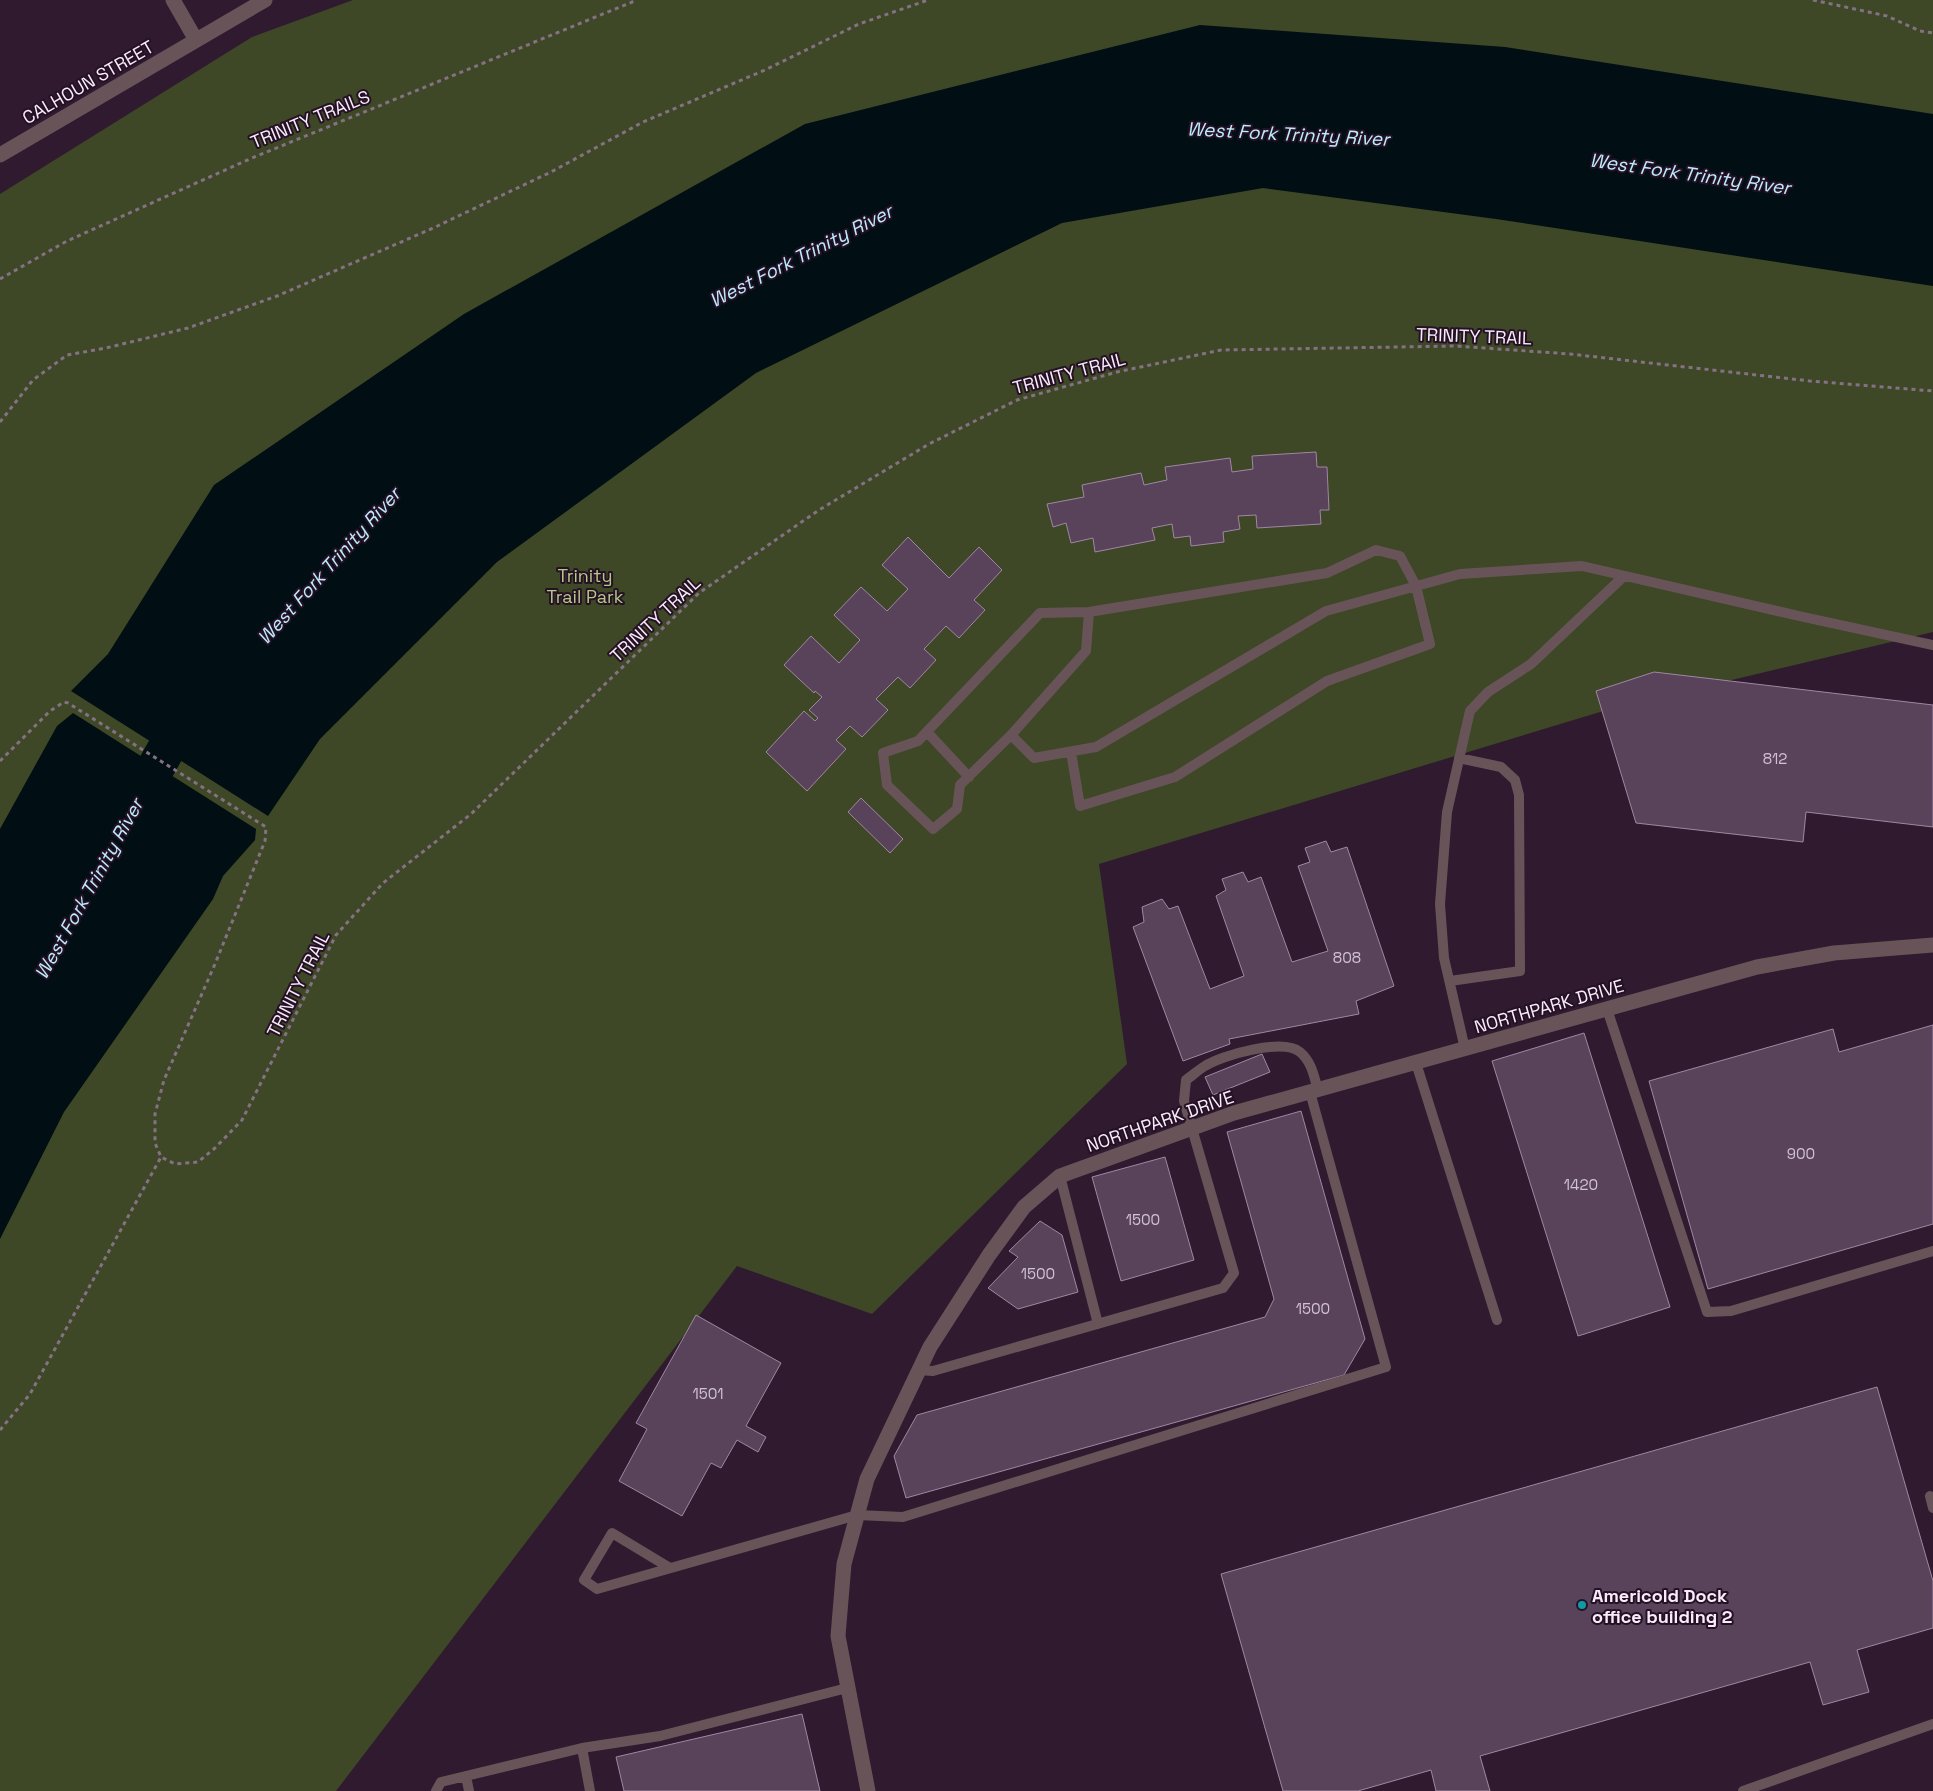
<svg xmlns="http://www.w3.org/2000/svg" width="1933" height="1791" font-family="'Space Grotesk',sans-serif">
<rect width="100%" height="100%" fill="#2f1a2f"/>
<path fill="#3e4726" d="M353,0h1580v632l-323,77 -511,155 28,200 -255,250 -135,-48 -401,525h-336v-1597l252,-157z"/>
<path fill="#010e13" d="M1200,25l305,22 428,67v172l-437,-67 -233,-31 -201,35 -306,150 -259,189 -177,177 -52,77 -197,-125 37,-37 106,-169 250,-171 341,-190z
M73,713l183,116 -1,11 -32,36 -10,23 -149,213 -64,127v-410l57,-103z"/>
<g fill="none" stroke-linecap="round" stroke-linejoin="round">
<path stroke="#010e13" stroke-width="38" d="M132,810l33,-59 33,-38"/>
</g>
<path fill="#58435b" stroke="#a087a3" d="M1316,452l1,15h10l2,43h-9l1,14 -64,4 -1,-13 -18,1 2,13 -17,3 1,10 -33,4 -1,-10 -16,2 -2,-14 -20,4 3,12 -60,12 -2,-14 -22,5 -5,-20 -13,4 -6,-23 37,-7 -2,-12 59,-12 3,12 23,-5 -2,-13 65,-9 2,14 21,-3 -1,-13z
M908,537l41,41 30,-31 23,23 -28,30 11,10 -26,28 -13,-12 -22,23 12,11 -26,28 -12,-11 -22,22 12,11 -26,27 -12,-11 -14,14 10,9 -39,42 -41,-39 38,-41 11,10 3,-3 -9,-8 13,-13 -7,-6 -1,2 -30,-28 27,-29 28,27 21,-23 -26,-25 27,-28 26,24 21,-22 -26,-24z
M1654,672l279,33v122l-127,-15 -3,30 -167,-19 -40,-132z
M861,798l42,41 -13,14 -42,-41z
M1326,841l5,11 16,-5 47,139 -38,15 3,13 -130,25 1,5 -47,17 -50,-134 11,-5 -2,-15 20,-8 7,10 9,-3 32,83 34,-13 -28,-80 10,-6 -4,-11 21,-7 5,10 13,-5 31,85 36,-11 -30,-85 12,-4 -5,-14z
M1933,1025v199l-225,65 -59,-208 184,-52 6,23z
M1584,1033l86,274 -92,29 -86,-275z
M1262,1054l8,18 -57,23 -8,-18z
M1301,1111l64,228 -21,36 -438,123 -12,-42 23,-41 348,-98 9,-18 -47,-167z
M1165,1157l29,103 -73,21 -29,-104z
M1040,1221l22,14 16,57 -60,17 -30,-21 30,-31 -9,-6z
M696,1315l85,48 -35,63 20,11 -8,15 -21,-12 -16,28 -10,-5 -29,53 -63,-35 28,-52 -11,-6z
M1877,1387l56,194v47l-76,22 12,42 -46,13 -13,-43 -330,94 10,35h-54l-5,-21 -73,21h-75l-62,-217z
M802,1714l18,77h-196l-8,-34z"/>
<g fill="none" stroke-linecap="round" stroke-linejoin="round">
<path stroke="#847284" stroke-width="3" stroke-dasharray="4 4" stroke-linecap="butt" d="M1813,0l74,16 33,15 13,2
M0,279l67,-38 185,-83 385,-158
M0,422l33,-42 34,-25 39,-7 82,-20 89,-32 154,-67 120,-57 92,-50 122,-52 94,-46 69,-24
M0,761l50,-50 14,-9 4,1 198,124 -1,14 -50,123 -51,116 -9,34v29l6,14 14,7 23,-2 17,-14 27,-28 94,-185 47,-52 88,-69 228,-221 120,-83 110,-66 88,-44 100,-28 104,-22 235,-4 114,8 240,27 123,10
M0,1430l30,-36 131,-237"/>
<path stroke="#685458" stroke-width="10" d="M927,732l42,45
M1011,735l-51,50 -3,24 -24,20 -46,-44 -4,-32 35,-12 122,-128 49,-1
M1071,752l9,54 95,-29 152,-96 103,-37 -14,-58 -16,-30 -24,-6 -49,23 -238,39 -3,39 -75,84 23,23 62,-11 230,-136 134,-37 122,-8 217,50 134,29
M1450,981l70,-10 -1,-176 -4,-15 -14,-13 -42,-9
M1607,1009l100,303 24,-1 202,-60
M1465,1049l-21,-91 -4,-54 7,-92 23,-101 18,-19 43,-28 93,-88
M1416,1063l81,257
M1060,1176l38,148
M919,1370l14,1 290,-83 11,-15 -50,-172 2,-21c6,-4 12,-10 19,-14 17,-11 78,-28 95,-14 12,10 14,25 18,38
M1930,1496l3,12
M670,1568l-58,-35 -28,47 13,9 260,-74 46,2 483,-150 -76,-275
M466,1776l3,15
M436,1791l5,-9 141,-34
M590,1791l-8,-43 78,-12 187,-48
M1743,1791l190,-67"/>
<path stroke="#685458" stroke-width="15" d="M173,0l23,40
M0,155l265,-155
M868,1791l-30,-155 6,-72 23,-85 63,-132 59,-92 35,-48 36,-31 174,-63 523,-146 77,-14 99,-8"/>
</g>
<circle fill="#0f9aa8" stroke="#251125" stroke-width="2" cx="1582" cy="1605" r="5"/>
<g text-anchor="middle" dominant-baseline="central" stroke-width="4" stroke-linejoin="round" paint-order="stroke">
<g font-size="15" fill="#d1c1d2">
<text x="1775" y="758">812</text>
<text x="1347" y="957">808</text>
<text x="1801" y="1153">900</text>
<text x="1581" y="1184">1420</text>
<text x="1143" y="1219">1500</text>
<text x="1038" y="1273">1500</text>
<text x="1313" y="1308">1500</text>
<text x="708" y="1393">1501</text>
</g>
<g font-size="18" fill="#f9ebf9" stroke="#251125">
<text transform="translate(88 82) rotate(-30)">CALHOUN STREET</text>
<text transform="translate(310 119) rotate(-22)">TRINITY TRAILS</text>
<text transform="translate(1474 336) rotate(2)">TRINITY TRAIL</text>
<text transform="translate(1069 373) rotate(-15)">TRINITY TRAIL</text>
<text transform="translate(655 619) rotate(-43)">TRINITY TRAIL</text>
<text transform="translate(298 984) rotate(-63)">TRINITY TRAIL</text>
<text transform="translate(1549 1006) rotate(-16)">NORTHPARK DRIVE</text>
<text transform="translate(1160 1121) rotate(-19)">NORTHPARK DRIVE</text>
</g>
<g font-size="18" fill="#b5c985" stroke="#251125">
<text x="585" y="575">Trinity<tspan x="585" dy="21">Trail Park</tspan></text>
</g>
<g font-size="18" font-weight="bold" fill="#f9ebf9" stroke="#251125" text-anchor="start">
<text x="1592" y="1595">Americold Dock<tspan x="1592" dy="21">office building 2</tspan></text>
</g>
<g font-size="19" font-style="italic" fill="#bbedfc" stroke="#251125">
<text transform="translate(1288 134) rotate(3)">West Fork Trinity River</text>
<text transform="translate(1690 174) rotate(8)">West Fork Trinity River</text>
<text transform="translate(801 256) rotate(-27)">West Fork Trinity River</text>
<text transform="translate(329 566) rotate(-48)">West Fork Trinity River</text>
<text transform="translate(89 889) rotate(-61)">West Fork Trinity River</text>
</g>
</g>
</svg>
